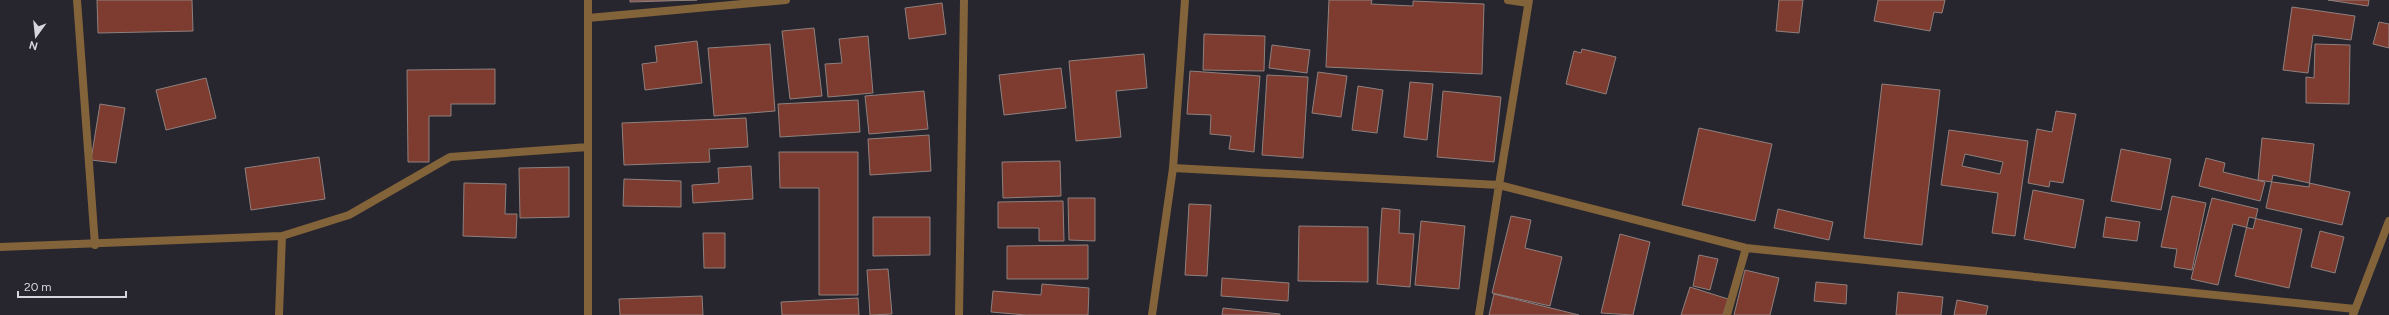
<svg xmlns="http://www.w3.org/2000/svg" width="2389" height="315" font-family="Figtree,sans-serif">
<rect width="100%" height="100%" fill="#27252e"/>
<path fill="#7e3b30" stroke="#8e817e" fill-rule="evenodd" d="M97,0h95l1,31 -95,2z
M630,0h67l-67,2z
M1329,0h43l-1,4 42,2v-5l71,3 -2,70 -156,-7z
M1779,0h24l-4,33 -23,-2z
M1878,0h67l-3,13 -8,-1 -4,19 -56,-10z
M2328,0h41l-1,6z
M942,3l4,31 -37,5 -4,-31z
M2292,7l63,9 -4,24 -38,-5 -5,38 -25,-3z
M2379,22l10,2v24l-16,-4z
M814,28l8,68 -32,3 -8,-68z
M1204,34l61,2 -1,35 -61,-1z
M868,36l5,57 -45,4 -3,-33 17,-1 -3,-24z
M697,41l5,42 -57,7 -3,-26 15,-2 -2,-16z
M770,44l5,67 -61,5 -6,-68z
M2315,44l35,1 -1,59 -43,-1v-26l8,1z
M1272,45l38,5 -3,23 -38,-5z
M1582,49l34,8 -10,37 -40,-10 8,-33 7,2z
M1144,54l3,34 -31,3 5,46 -45,4 -7,-80z
M1061,68l5,40 -62,7 -5,-40z
M495,69v35h-44v12h-22v46h-21l-1,-92z
M1190,71l70,5 -6,76 -25,-3 2,-13 -21,-2 1,-19 -24,-1z
M1318,72l29,4 -6,41 -29,-4z
M1267,75l41,2 -5,81 -41,-3z
M206,78l10,40 -50,12 -10,-40z
M1410,82l23,2 -6,56 -23,-3z
M1882,84l58,6 -18,155 -58,-7z
M1358,86l25,4 -6,43 -25,-3z
M924,91l4,38 -59,5 -4,-38z
M1443,91l58,6 -7,65 -57,-5z
M858,100l2,32 -80,5 -2,-33z
M100,104l25,4 -9,55 -25,-3z
M2056,111l20,3 -13,69 -13,-2 -1,6 -21,-4 9,-54 15,3z
M746,118l2,29 -39,2 1,13 -86,3 -2,-42z
M1699,128l73,16 -17,77 -73,-16z
M1949,130l79,11 -13,95 -23,-3 6,-40 -57,-8zM1965,154l38,8 -3,12 -38,-8z
M929,135l2,36 -61,4 -2,-36z
M2262,138l52,6 -5,43 -51,-7z
M2121,149l50,10 -10,51 -50,-9z
M779,152h79v143h-39v-107h-39z
M319,157l6,42 -74,11 -6,-42z
M2206,158l19,5 -2,9 42,10 -5,19 -61,-15z
M1060,161l1,35 -58,2 -1,-36z
M751,166l2,33 -60,4 -1,-18 27,-2 -1,-15z
M569,167v50l-49,1 -1,-50z
M2273,175l77,17 -8,33 -76,-17z
M624,179l57,2v26l-58,-1z
M464,183l42,1 -1,30h12l-1,24 -53,-2z
M2033,190l51,10 -9,48 -51,-9z
M2172,196l34,7 -14,67 -18,-3 3,-18 -16,-2z
M1068,198h27v43l-26,-1z
M2212,198l46,11 -5,20 -20,-5 -15,61 -27,-6z
M1063,201l1,40h-25v-13h-41v-26z
M1189,204l22,1 -4,71 -22,-1z
M1382,208l18,2 -1,23 15,1 -4,53 -33,-3z
M1778,209l55,13 -4,18 -55,-12z
M1511,216l20,4 -6,28 37,9 -12,49 -58,-13z
M873,217h57v38l-57,1z
M2106,217l34,5 -3,19 -34,-4z
M2249,217l53,12 -13,59 -54,-12z
M1421,221l44,5 -6,63 -44,-4z
M1299,226l69,1v55l-70,-1z
M2320,231l24,6 -9,36 -24,-6z
M703,233h22v35h-21z
M1620,234l30,8 -17,73 -32,-2z
M1088,245v34h-81v-33z
M1699,255l19,4 -8,31 -17,-4z
M888,269l4,45 -22,1 -3,-45z
M1745,270l34,8 -9,37h-36z
M1222,278l67,5 -1,18 -67,-5z
M1816,282l31,3 -1,19 -32,-3z
M1042,284l47,4 -1,27h-62l-35,-3 2,-21 48,4z
M1690,287l38,12 -5,16h-42z
M1898,292l45,5 -2,18h-45z
M1494,294l85,21h-90z
M702,296l1,19h-83l-1,-16z
M858,298l1,17h-77l-1,-13z
M1957,300l31,6 -2,9h-32z
M1223,308l57,6v1h-58z"/>
<g fill="none" stroke-linecap="round" stroke-linejoin="round">
<path stroke="#82633a" stroke-width="8" d="M77,0l18,245
M1508,0l20,3
M1529,0l-30,185 247,63 609,61
M588,18l198,-18
M1173,168l12,-168
M0,247l282,-11 67,-21 101,-58 138,-10
M279,315l3,-79
M588,315v-315
M959,315l5,-315
M1152,315l21,-147 326,17 -20,130
M1727,315l19,-67
M2353,315l36,-94"/>
</g>
<g transform="translate(36 36) rotate(195)" stroke="#27252e" stroke-width="3" paint-order="stroke">
<path d="M0-3L7 15L0 10L-7 15Z" fill="#d7d6dc"/>
<text y="-6" font-size="11" font-weight="bold" text-anchor="middle" fill="#d7d6dc">N</text>
</g>
<path d="M18 291v6h108v-6" fill="none" stroke="#d7d6dc" stroke-width="2"/>
<text x="24" y="291" font-size="12" fill="#d7d6dc" stroke="#27252e" stroke-width="3" paint-order="stroke">20 m</text>
</svg>
